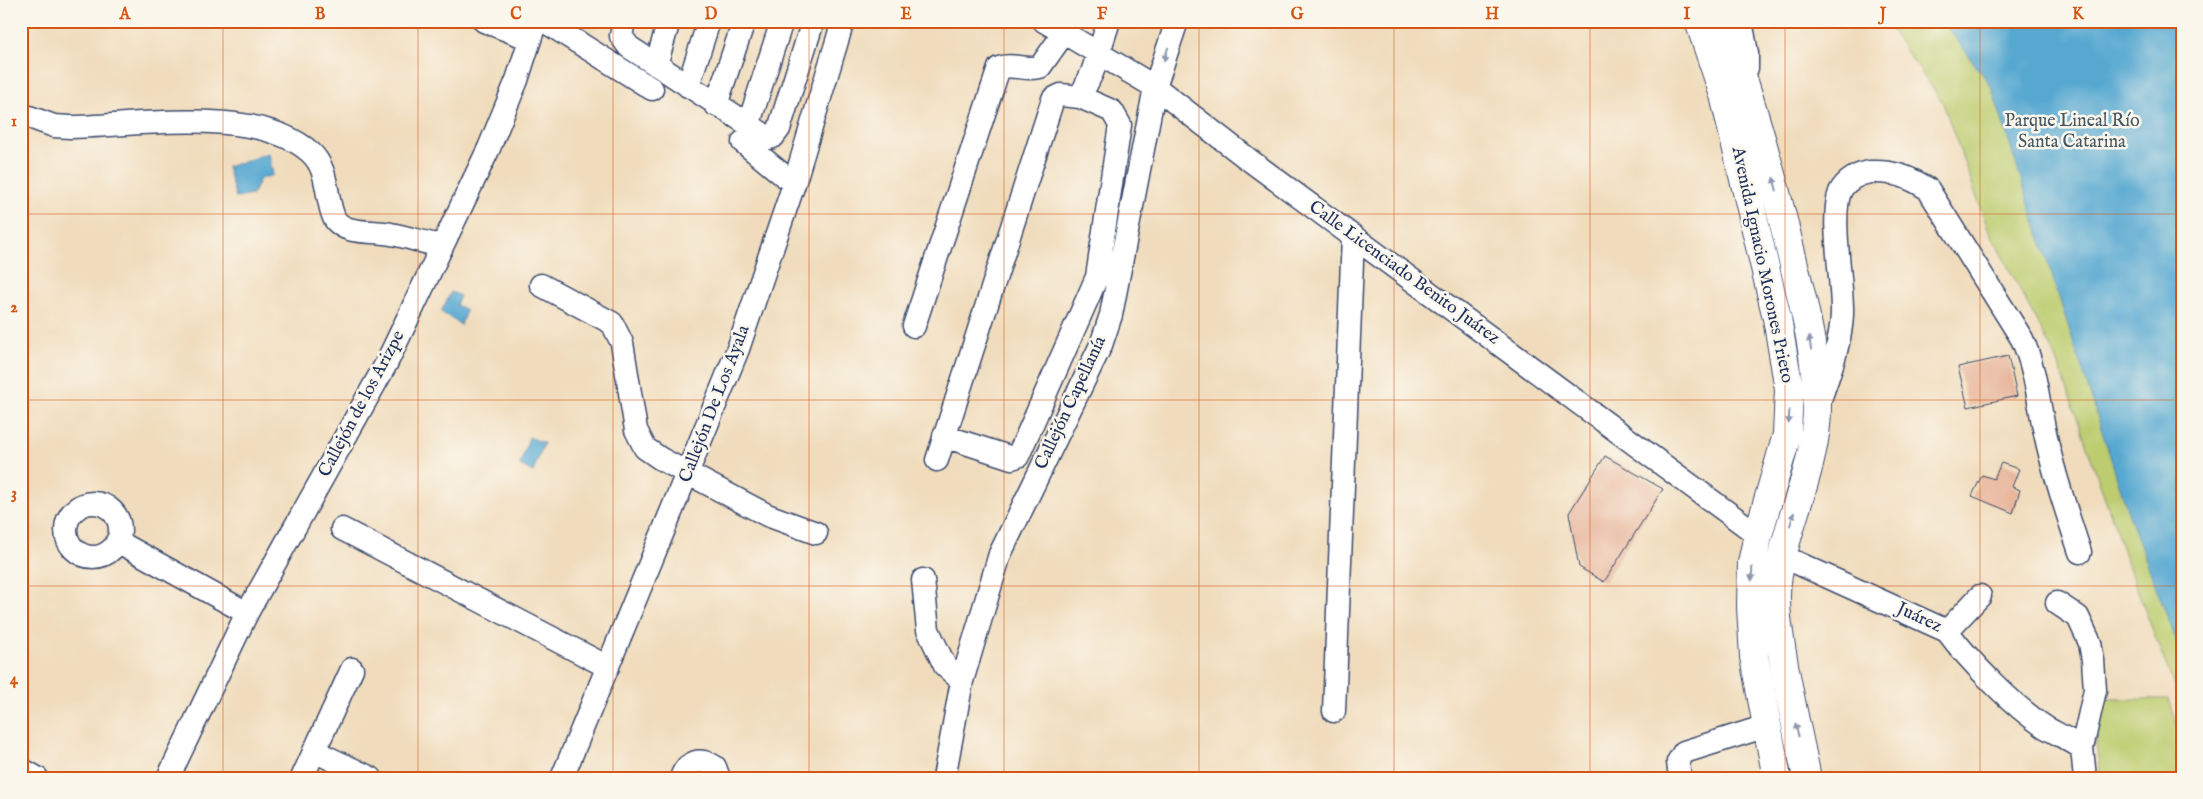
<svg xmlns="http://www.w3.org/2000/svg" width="2203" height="799" font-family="'IM FELL English',serif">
<rect width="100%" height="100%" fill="#fbf7ec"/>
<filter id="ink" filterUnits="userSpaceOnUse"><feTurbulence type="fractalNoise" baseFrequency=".02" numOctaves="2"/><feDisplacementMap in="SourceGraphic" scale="10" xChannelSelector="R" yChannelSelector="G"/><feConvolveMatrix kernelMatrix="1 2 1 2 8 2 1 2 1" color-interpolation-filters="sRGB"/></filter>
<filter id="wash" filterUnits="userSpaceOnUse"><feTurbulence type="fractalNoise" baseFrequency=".0096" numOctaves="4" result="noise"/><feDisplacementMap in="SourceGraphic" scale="20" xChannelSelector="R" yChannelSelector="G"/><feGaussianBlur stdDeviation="1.12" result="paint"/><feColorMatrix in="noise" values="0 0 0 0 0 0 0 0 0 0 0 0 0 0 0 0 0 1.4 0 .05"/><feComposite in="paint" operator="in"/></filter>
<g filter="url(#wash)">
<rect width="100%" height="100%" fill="#f0dcbc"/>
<path fill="#bccc6e" stroke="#6c7e66" d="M1885,21h297v686l-50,-131 -75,-216 -69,-131 -45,-126z
M2103,699h66l12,38 1,41h-81l-5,-35z"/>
<path fill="#56a8d1" stroke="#386c98" d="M1943,21h239v635l-52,-138 -139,-432z
M269,153l4,22 -13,4 -8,16 -16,3 -9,-31z
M451,292l9,4 -4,9 10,5 -5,15 -20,-13z
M529,437l15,6 -11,29 -13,-7z"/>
<g id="blocks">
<path fill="#e8b69b" d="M2008,356l9,40 -49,11 -10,-40z
M1605,456l58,33 -59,93 -25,-15 -10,-54z
M2001,463l18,6 -7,18 8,3 -7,23 -41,-17 10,-21 12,4z"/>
</g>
</g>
<g filter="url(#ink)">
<use href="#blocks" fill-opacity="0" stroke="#3b496c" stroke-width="1"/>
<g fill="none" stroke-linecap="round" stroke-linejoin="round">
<g stroke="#3b496c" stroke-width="25">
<path id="minor" d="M484,21l46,18
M544,21l108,68
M624,21l-3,15 8,11 140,91 4,-1 6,-8 34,-108
M1044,21l111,66 93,72 510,376
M1741,21l6,32v15
M656,65l13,-44
M688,86l21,-65
M716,105l28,-84
M21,114l33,12 16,1c67,-1 187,-22 240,25 19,17 15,42 23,63 2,7 9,12 16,14 13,4 28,2 42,5 17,3 33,9 51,12
M748,126l34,-105
M743,142l51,42
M541,285l71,38 10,20 14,87 9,18 16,11 106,56 49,18
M914,326l85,-258c13,-5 27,3 41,-1l24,-34
M1819,402c10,-28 22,-58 23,-88 1,-31 -12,-96 -2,-122 5,-11 19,-19 31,-20 23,-1 38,5 57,17l94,150c14,31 16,62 23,94 9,41 22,80 35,119
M944,436l68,22 6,-2 79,-179 23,-152 -8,-14 -32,-14 12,-24 17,-52
M937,460l116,-361 8,-4 19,2
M66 530a27 27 0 1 1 54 0a27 27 0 1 1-54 0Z
M342,529l266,138
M117,541l130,72
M1782,556l165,75c23,31 66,75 98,96 12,7 25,13 37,21
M923,580l5,50 17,36 17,15
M2057,603l21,14 12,26 3,17 2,30 -13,58 3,30
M1947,631l33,-35
M1334,711l19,-475
M314,751l57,27
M21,769l16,9
M168,778l79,-165 139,-249 103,-216 28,-68 19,-59
M302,778l50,-109
M562,778l176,-429 56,-165 49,-163
M681,778c6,-17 19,-21 34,-11l4,11
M944,778l18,-97 38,-127 101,-209 10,-30 44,-228 22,-66
M1680,778l-2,-16 6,-10 73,-23"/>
</g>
<g stroke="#3b496c" stroke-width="30">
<path id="major" d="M1699,21l25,74 53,223 12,71 -2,46 -29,100 -6,28 -1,44 3,50 23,121
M1724,21c27,78 49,156 68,236 12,49 25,100 25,150 0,60 -31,115 -40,174 -3,22 1,45 4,66 7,44 17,87 26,131"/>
</g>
<use href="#minor" stroke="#fff" stroke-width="22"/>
<use href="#major" stroke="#fff" stroke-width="28"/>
</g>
<defs><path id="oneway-solid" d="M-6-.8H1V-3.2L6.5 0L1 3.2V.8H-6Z" transform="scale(1.25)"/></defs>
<g fill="#8d97ae">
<use href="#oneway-solid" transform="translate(1166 54) rotate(108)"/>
<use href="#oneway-solid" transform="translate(1775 184) rotate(-105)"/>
<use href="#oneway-solid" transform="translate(1810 343) rotate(-99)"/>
<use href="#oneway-solid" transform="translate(1789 417) rotate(93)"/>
<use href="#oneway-solid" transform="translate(1792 519) rotate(-73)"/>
<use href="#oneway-solid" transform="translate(1752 574) rotate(92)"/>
<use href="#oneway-solid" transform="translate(1797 730) rotate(-103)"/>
</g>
</g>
<path fill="none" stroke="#d45514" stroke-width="1" stroke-opacity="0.55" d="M223,21v757M418,21v757M613,21v757M809,21v757M1004,21v757M1199,21v757M1394,21v757M1590,21v757M1785,21v757M1980,21v757M21,214h2161M21,400h2161M21,586h2161"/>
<g text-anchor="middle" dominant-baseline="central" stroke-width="5" stroke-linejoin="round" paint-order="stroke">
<g font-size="18" fill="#435662" stroke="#fbf7ec">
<text x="2072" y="121">Parque Lineal Río<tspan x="2072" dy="21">Santa Catarina</tspan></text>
</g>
<g font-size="18" fill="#1b2f5e" stroke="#fbf7ec">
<text transform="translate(1762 265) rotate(78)">Avenida Ignacio Morones Prieto</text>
<text transform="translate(1404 273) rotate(36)">Calle Licenciado Benito Juárez</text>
<text transform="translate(1071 403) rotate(-65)">Callejón Capellanía</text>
<text transform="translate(362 404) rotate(-62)">Callejón de los Arizpe</text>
<text transform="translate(715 404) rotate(-69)">Callejón De Los Ayala</text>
<text transform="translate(1919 618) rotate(25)">Juárez</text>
</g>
</g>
<rect width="2203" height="799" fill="none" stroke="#fbf7ec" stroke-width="55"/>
<rect x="28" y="28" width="2148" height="744" fill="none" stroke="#d45514" stroke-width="2"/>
<g font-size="16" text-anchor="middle" font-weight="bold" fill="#d45514">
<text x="125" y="19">A</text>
<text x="320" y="19">B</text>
<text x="516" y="19">C</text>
<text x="711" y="19">D</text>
<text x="906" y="19">E</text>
<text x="1102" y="19">F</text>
<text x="1297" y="19">G</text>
<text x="1492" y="19">H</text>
<text x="1687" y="19">I</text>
<text x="1883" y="19">J</text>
<text x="2078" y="19">K</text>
<text x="14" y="126">1</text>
<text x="14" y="312">2</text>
<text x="14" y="498">3</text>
<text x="14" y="684">4</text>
</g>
</svg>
